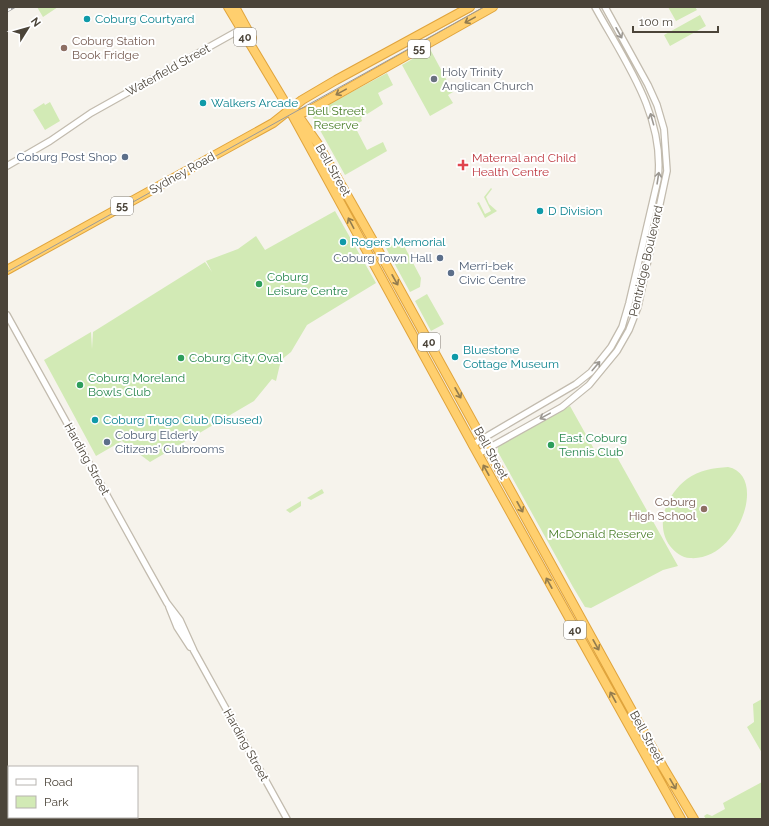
<svg xmlns="http://www.w3.org/2000/svg" width="769" height="826" font-family="Raleway,sans-serif">
<rect width="100%" height="100%" fill="#f6f3ec"/>
<path fill="#d2eab5" d="M37,7h21l-15,10z
M668,7h27l2,3 -21,11z
M700,15l6,11 -36,20 -6,-11z
M430,49l23,43 -5,3 5,8 -23,13 -28,-51z
M387,73l6,12 -15,8 5,11 -22,14 1,3 -8,4 13,25 16,-8 4,9 -42,24 -34,-61z
M50,102l10,19 -15,9 -12,-20 11,-7 1,2z
M491,188l1,1 -6,8 3,7 8,7 -12,7 -8,-15 2,-1 6,12 6,-3 -7,-14z
M335,211l41,72 -69,42 -16,27 -10,8 -5,21 -4,-2 -18,22 -104,61 -28,-21 -26,15 -52,-96 47,-28 1,17 1,-17 112,-70 7,10 -6,-11 32,-12 18,-13 9,14z
M401,240l20,38 -1,9 -10,5 -24,-44z
M427,294l17,30 -13,7 -16,-30z
M570,406l24,43h6l5,5 12,3 61,109 -15,4 -72,38 -6,-1 -12,-20 -75,-135v-5l3,-3z
M728,467c41,8 10,95 -38,91 -8,0 -15,-6 -20,-12 -16,-22 -3,-52 17,-67 12,-9 27,-11 41,-12z
M322,489l2,4 -13,7 -4,-2z
M301,501v5l-11,7 -4,-3z
M762,699v54l-15,-26 7,-5 -1,-18z
M762,782v37h-56l-2,-3 3,-2 5,2 13,-7 -2,-6z"/>
<g fill="none" stroke-linecap="round" stroke-linejoin="round">
<g stroke="#c2bbae" stroke-width="8">
<path id="minor" d="M7,166l43,-25 41,-28 152,-85
M7,315l142,256 18,32 13,17 14,31 93,168
M472,445l104,-61 15,-12 20,-25 11,-20 7,-24 29,-124c7,-64 -34,-119 -63,-172
M478,454l84,-47 27,-22 28,-34 12,-21 9,-23 29,-136 -3,-42 -7,-24 -9,-20 -43,-78
M169,607l8,20 13,20"/>
</g>
<g stroke="#e0a43c" stroke-width="10">
<path id="highway" d="M228,7l61,102 185,338 207,372
M235,7l17,31
M293,108l25,36 54,95 291,528 31,52
M294,116l16,-6 183,-103
M7,270l266,-147 29,-23 34,-20 134,-73"/>
</g>
<use href="#minor" stroke="#fff" stroke-width="5.5"/>
<use href="#highway" stroke="#ffcf6e" stroke-width="8"/>
<path stroke="#9a9a9a" stroke-width="1" d="M7,272l477,-265"/>
<g stroke="#9a9a9a" stroke-width="3">
<path id="rail" d="M7,11l7,-4"/>
</g>
<use href="#rail" stroke="#fff" stroke-width="1.5" stroke-dasharray="4.5" stroke-linecap="butt"/>
</g>
<defs><path id="oneway-shaft" d="M-6 0H5M1.5-3L5.5 0L1.5 3" fill="none" stroke-width="1.6" stroke-linecap="round" stroke-linejoin="round"/></defs>
<g stroke="#937c4e">
<use href="#oneway-shaft" transform="translate(470 20) rotate(151)"/>
<use href="#oneway-shaft" transform="translate(341 92) rotate(151)"/>
<use href="#oneway-shaft" transform="translate(351 223) rotate(-118)"/>
<use href="#oneway-shaft" transform="translate(395 280) rotate(61)"/>
<use href="#oneway-shaft" transform="translate(458 393) rotate(61)"/>
<use href="#oneway-shaft" transform="translate(486 470) rotate(-119)"/>
<use href="#oneway-shaft" transform="translate(520 507) rotate(61)"/>
<use href="#oneway-shaft" transform="translate(549 583) rotate(-119)"/>
<use href="#oneway-shaft" transform="translate(596 645) rotate(61)"/>
<use href="#oneway-shaft" transform="translate(613 697) rotate(-119)"/>
<use href="#oneway-shaft" transform="translate(673 784) rotate(60)"/>
</g>
<g stroke="#9c9892">
<use href="#oneway-shaft" transform="translate(619 33) rotate(61)"/>
<use href="#oneway-shaft" transform="translate(652 119) rotate(-106)"/>
<use href="#oneway-shaft" transform="translate(658 178) rotate(-81)"/>
<use href="#oneway-shaft" transform="translate(596 366) rotate(-50)"/>
<use href="#oneway-shaft" transform="translate(545 416) rotate(151)"/>
</g>
<g fill="#0f9aa8" stroke="#fff" stroke-width="1.5">
<circle cx="87" cy="19" r="4"/>
<circle cx="203" cy="103" r="4"/>
<circle cx="540" cy="211" r="4"/>
<circle cx="343" cy="242" r="4"/>
<circle cx="455" cy="357" r="4"/>
<circle cx="95" cy="420" r="4"/>
</g>
<g fill="#8d6e63" stroke="#fff" stroke-width="1.5">
<circle cx="64" cy="48" r="4"/>
<circle cx="704" cy="509" r="4"/>
</g>
<circle fill="#6b7280" stroke="#fff" stroke-width="1.5" cx="434" cy="79" r="4"/>
<g fill="#5c6f8a" stroke="#fff" stroke-width="1.5">
<circle cx="125" cy="157" r="4"/>
<circle cx="440" cy="258" r="4"/>
<circle cx="451" cy="273" r="4"/>
<circle cx="107" cy="442" r="4"/>
</g>
<path fill="#e0444e" stroke="#fff" stroke-width="1.5" d="M461 159h4v4h4v4h-4v4h-4v-4h-4v-4h4z"/>
<g fill="#2e9e5b" stroke="#fff" stroke-width="1.5">
<circle cx="259" cy="284" r="4"/>
<circle cx="181" cy="358" r="4"/>
<circle cx="80" cy="385" r="4"/>
<circle cx="551" cy="445" r="4"/>
</g>
<g text-anchor="middle" dominant-baseline="central" stroke-width="4" stroke-linejoin="round" paint-order="stroke">
<g fill="#fff" stroke="#817c74" stroke-width="1">
<rect x="234" y="28" width="22" height="18" rx="3"/>
<rect x="408" y="40" width="22" height="18" rx="3"/>
<rect x="111" y="197" width="22" height="18" rx="3"/>
<rect x="418" y="333" width="22" height="18" rx="3"/>
<rect x="564" y="621" width="22" height="18" rx="3"/>
</g>
<g font-size="11" font-weight="bold" fill="#4b4439">
<text x="245" y="37">40</text>
<text x="419" y="49">55</text>
<text x="122" y="206">55</text>
<text x="429" y="342">40</text>
<text x="575" y="630">40</text>
</g>
<g font-size="12" fill="#0d838f" stroke="#fff" text-anchor="start">
<text x="95" y="19">Coburg Courtyard</text>
<text x="211" y="103">Walkers Arcade</text>
<text x="548" y="211">D Division</text>
<text x="351" y="242">Rogers Memorial</text>
<text x="463" y="350">Bluestone<tspan x="463" dy="14">Cottage Museum</tspan></text>
<text x="103" y="420">Coburg Trugo Club (Disused)</text>
</g>
<g font-size="12" fill="#785e54" stroke="#fff" text-anchor="start">
<text x="72" y="41">Coburg Station<tspan x="72" dy="14">Book Fridge</tspan></text>
<text x="696" y="502" text-anchor="end">Coburg<tspan x="696" dy="14">High School</tspan></text>
</g>
<g font-size="12" fill="#4b4439" stroke="#fff">
<text transform="translate(168 70) rotate(-29)">Waterfield Street</text>
<text transform="translate(333 170) rotate(60)">Bell Street</text>
<text transform="translate(182 173) rotate(-29)">Sydney Road</text>
<text transform="translate(646 261) rotate(-77)">Pentridge Boulevard</text>
<text transform="translate(491 453) rotate(61)">Bell Street</text>
<text transform="translate(87 459) rotate(61)">Harding Street</text>
<text transform="translate(647 737) rotate(61)">Bell Street</text>
<text transform="translate(246 745) rotate(61)">Harding Street</text>
</g>
<g font-size="12" fill="#5b616d" stroke="#fff" text-anchor="start">
<text x="442" y="72">Holy Trinity<tspan x="442" dy="14">Anglican Church</tspan></text>
</g>
<g font-size="12" fill="#4a7f2a" stroke="#fff">
<text x="336" y="111">Bell Street<tspan x="336" dy="14">Reserve</tspan></text>
<text x="601" y="534">McDonald Reserve</text>
</g>
<g font-size="12" fill="#4e5e75" stroke="#fff" text-anchor="end">
<text x="117" y="157">Coburg Post Shop</text>
<text x="432" y="258">Coburg Town Hall</text>
<text x="459" y="266" text-anchor="start">Merri-bek<tspan x="459" dy="14">Civic Centre</tspan></text>
<text x="115" y="435" text-anchor="start">Coburg Elderly<tspan x="115" dy="14">Citizens' Clubrooms</tspan></text>
</g>
<g font-size="12" fill="#be3a42" stroke="#fff" text-anchor="start">
<text x="472" y="158">Maternal and Child<tspan x="472" dy="14">Health Centre</tspan></text>
</g>
<g font-size="12" fill="#27864d" stroke="#fff" text-anchor="start">
<text x="267" y="277">Coburg<tspan x="267" dy="14">Leisure Centre</tspan></text>
<text x="189" y="358">Coburg City Oval</text>
<text x="88" y="378">Coburg Moreland<tspan x="88" dy="14">Bowls Club</tspan></text>
<text x="559" y="438">East Coburg<tspan x="559" dy="14">Tennis Club</tspan></text>
</g>
</g>
<rect width="769" height="826" fill="none" stroke="#4b4439" stroke-width="16"/>
<rect x="8" y="766" width="130" height="52" fill="#ffffff" stroke="#b7b4b0"/>
<rect x="16" y="779" width="20" height="6" fill="#ffffff" stroke="#b7b4b0"/>
<text x="44" y="786" font-size="12" fill="#4b4439">Road</text>
<rect x="16" y="796" width="20" height="12" fill="#d2eab5" stroke="#b7b4b0"/>
<text x="44" y="806" font-size="12" fill="#4b4439">Park</text>
<g transform="translate(28 28) rotate(53)" stroke="#ffffff" stroke-width="3" paint-order="stroke">
<path d="M0-3L7 15L0 10L-7 15Z" fill="#4b4439"/>
<text y="-6" font-size="11" font-weight="bold" text-anchor="middle" fill="#4b4439">N</text>
</g>
<path d="M633 26v6h85v-6" fill="none" stroke="#4b4439" stroke-width="2"/>
<text x="639" y="26" font-size="12" fill="#4b4439" stroke="#ffffff" stroke-width="3" paint-order="stroke">100 m</text>
</svg>
